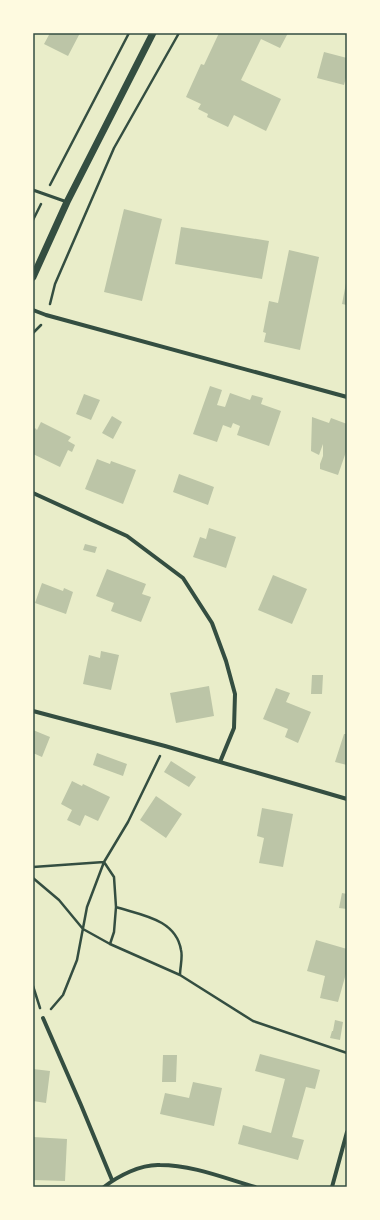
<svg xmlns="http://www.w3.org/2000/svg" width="380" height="1220" font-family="'Source Serif 4',serif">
<rect width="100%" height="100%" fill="#e9edc9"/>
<path fill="#bcc5a7" d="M50,33h30l-12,23 -24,-12z
M219,33h69l-8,15 -19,-9 -20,41 40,19 -15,32 -32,-16 -6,12 -21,-10 1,-3 -10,-5 3,-5 -15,-7 15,-33 3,1z
M324,52l23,6v16l-3,11 -27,-7z
M124,209l38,10 -20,82 -38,-9z
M181,227l88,14 -7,38 -87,-15z
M289,250l30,7 -19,93 -36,-8 2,-9 -3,-1 6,-31 9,2z
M346,283h1v22l-5,-1z
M210,386l12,4 -5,15 8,2 5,-14 20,7 2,-5 11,3 -2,6 20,7 -12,35 -32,-11 3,-9 -7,-3 -2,5 -8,-3 -6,17 -24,-8z
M84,394l16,6 -9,20 -15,-6z
M112,416l10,6 -9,17 -11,-6z
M312,417l17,6 2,-5 16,6v25l-9,26 -18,-6v-5l3,-8v-12l-4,11 -8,-4z
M41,422l30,15 -3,4 7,4 -3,7 -4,-2 -8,17 -27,-13v-22l2,-4 2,2z
M97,459l13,5 1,-3 25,9 -13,34 -38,-15z
M179,474l35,13 -6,18 -35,-13z
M209,528l27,9 -10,31 -33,-11 7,-20 6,2z
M85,544l12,3 -2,6 -12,-3z
M107,569l39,15 -4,10 9,3 -10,25 -30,-11 3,-8 -18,-7z
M273,575l34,14 -15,35 -34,-14z
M42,583l21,8 1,-3 9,4 -7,22 -31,-11z
M101,651l18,4 -8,35 -28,-6 6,-29 11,3z
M312,675h11l-1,19h-11z
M209,686l5,30 -38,7 -6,-30z
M276,688l14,5 -4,9 25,10 -13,31 -13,-6 3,-8 -25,-10z
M33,730l17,7 -8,20 -9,-4z
M344,734h3v31l-12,-3z
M97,753l30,11 -4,12 -30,-11z
M171,761l25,16 -7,10 -25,-15z
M72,781l10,5 1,-2 27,13 -12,24 -13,-6 -5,11 -13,-6 5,-10 -11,-6z
M156,796l26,18 -16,24 -26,-18z
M262,808l31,6 -10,53 -24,-4 5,-25 -7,-2z
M342,893l5,1v15l-8,-1z
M316,940l31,9v21l-9,32 -18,-4 5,-22 -18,-5z
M335,1020l8,2 -3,18 -10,-2 2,-7h1z
M260,1054l60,16 -5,19 -9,-2 -14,50 12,3 -6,20 -60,-16 5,-19 28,8 14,-54 -30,-8z
M163,1055h14l-1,27h-14z
M33,1069l17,2 -4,32 -13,-2z
M193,1082l29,6 -8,38 -54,-12 5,-21 24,5z
M33,1137l34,2 -2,42 -32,-1z"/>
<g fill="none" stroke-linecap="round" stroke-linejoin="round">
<path stroke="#344e41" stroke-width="2.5" d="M50,185l79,-152
M33,220l8,-16
M50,304l5,-20 59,-136 65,-115
M33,333l8,-8
M33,867l71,-5 10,15 2,30 -2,25 -4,12
M33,878l26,22 24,29 27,15 70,31 73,46 94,32
M116,907c25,8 60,12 65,43 2,7 -1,17 -1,25
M33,986l7,22
M51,1009l12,-14 14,-35 10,-53 17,-45 24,-40 32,-66"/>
<path stroke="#344e41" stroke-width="3" d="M33,190l34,12"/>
<path stroke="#344e41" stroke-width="4" d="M33,310l13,5 301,82
M33,493l94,43 56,42 29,45 14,38 9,33 -1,34 -14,34
M33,711l132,35 182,53
M43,1018l38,87 31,75
M104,1187c14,-11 37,-23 56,-22 32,0 64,13 95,22
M332,1187l15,-55"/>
<path stroke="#344e41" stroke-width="7" d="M33,277l34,-75 86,-169"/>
</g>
<rect width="380" height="1220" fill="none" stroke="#fefae0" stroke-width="68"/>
<rect x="34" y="34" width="312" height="1152" fill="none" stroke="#344e41" stroke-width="1.5"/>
</svg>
